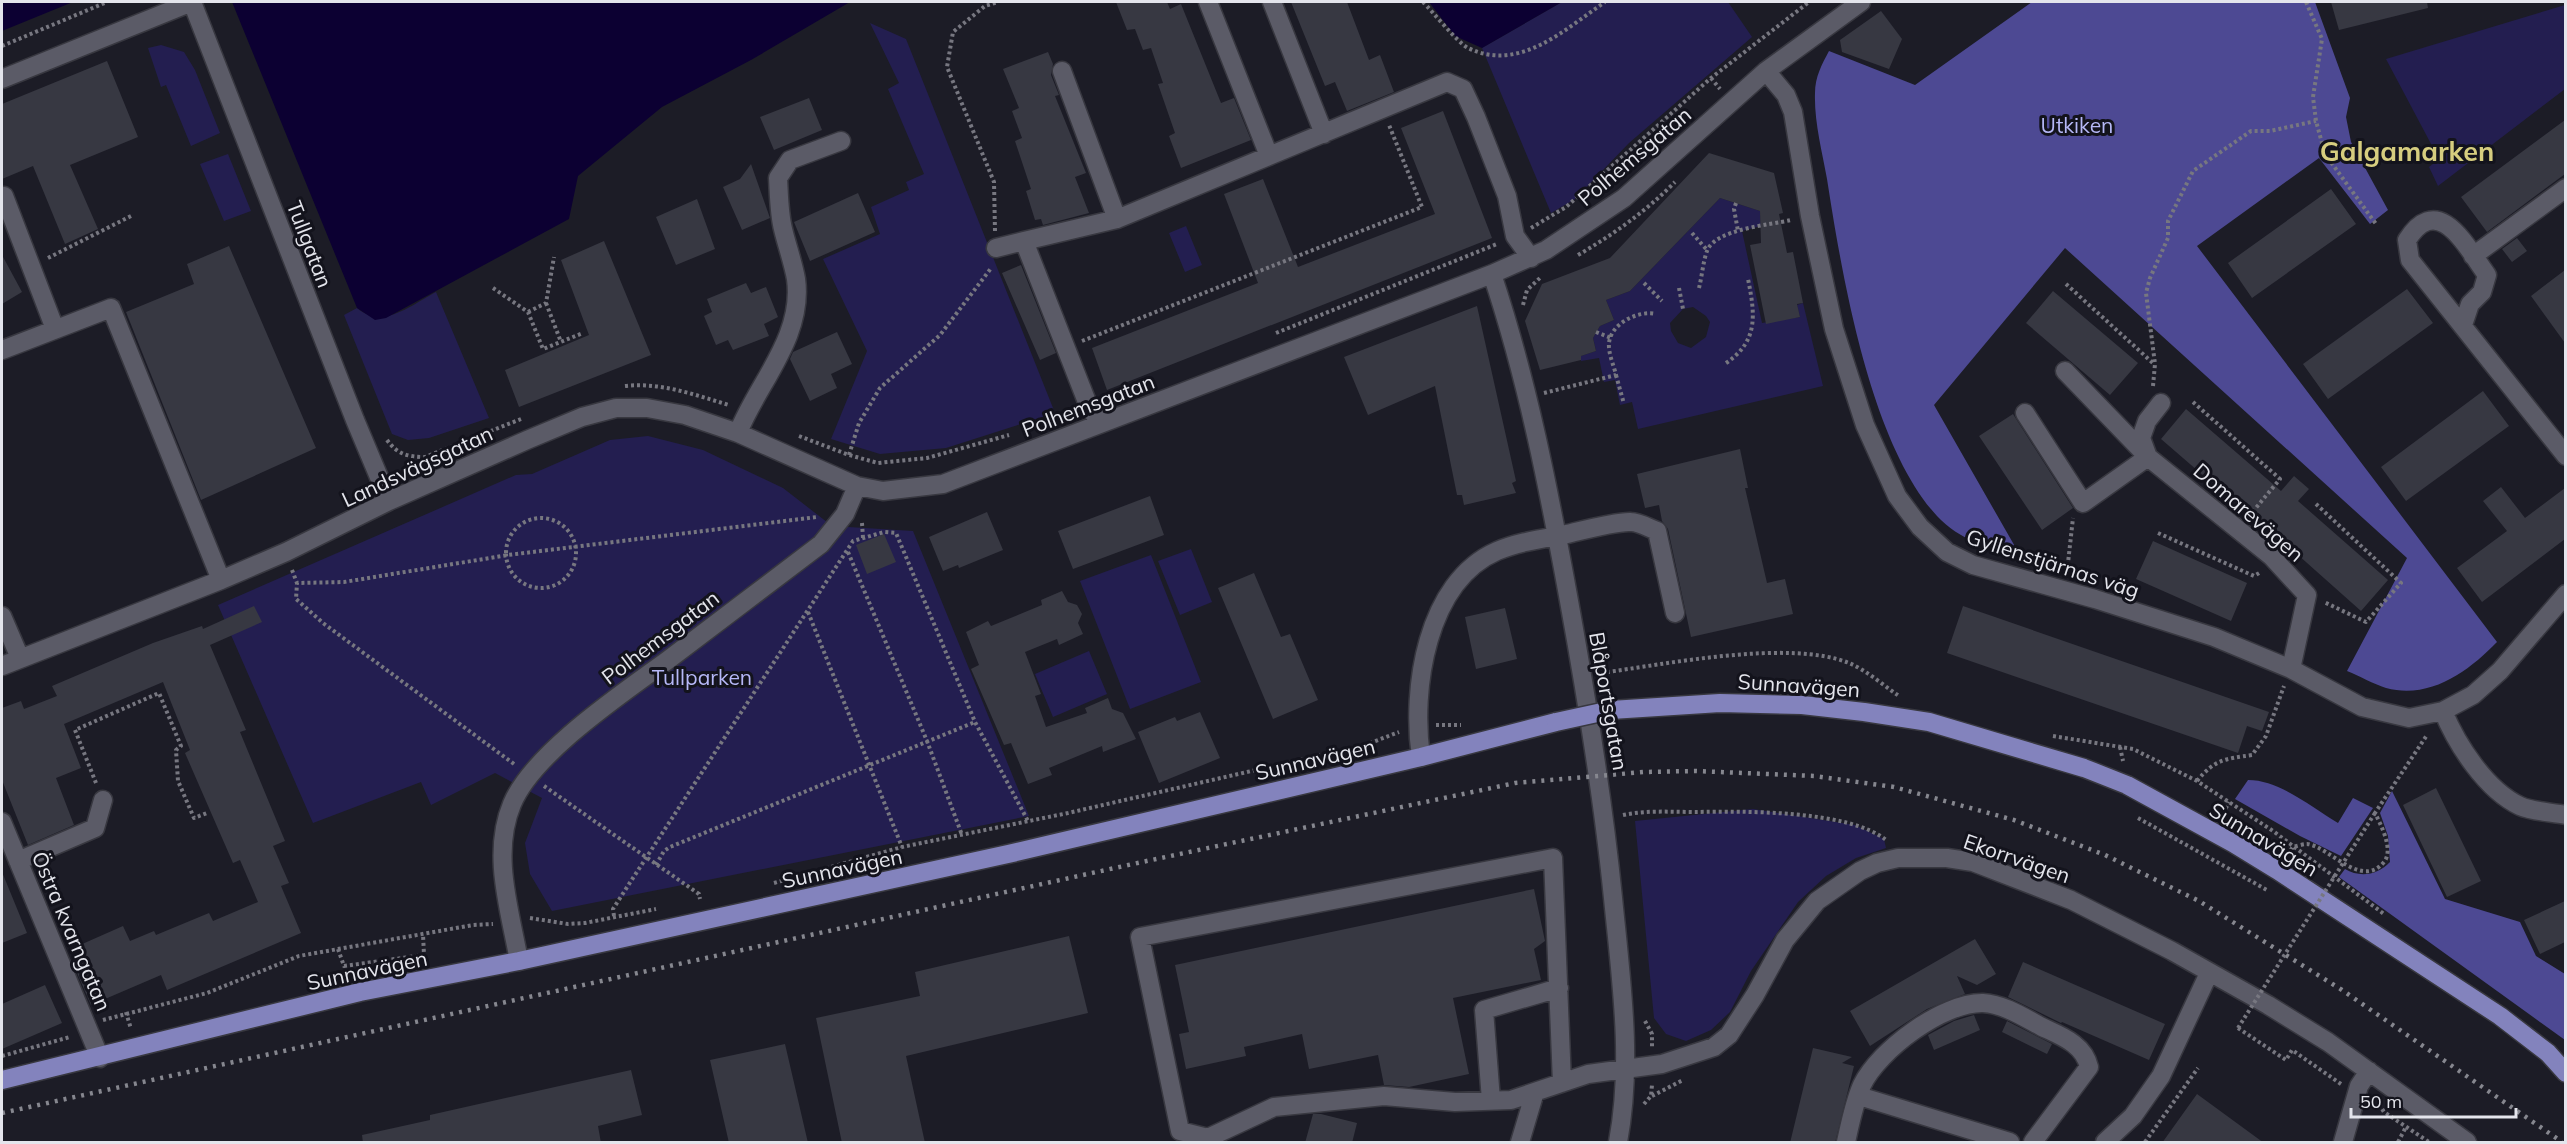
<svg xmlns="http://www.w3.org/2000/svg" width="2567" height="1144" font-family="Mulish,sans-serif">
<rect width="100%" height="100%" fill="#1c1c26"/>
<path fill="#231e50" fill-rule="evenodd" d="M1562,2h166l24,35 -123,106 -54,56 -24,14 -69,-165z
M2565,5v84l-127,97 -9,-19 10,-8 -53,-100z
M870,23l36,16 149,374 -109,35 -66,6 -49,-15 36,-88 -44,-92 57,-25 -9,-27 38,-17 -3,-8 18,-8 -36,-85 11,-6z
M161,45l23,7 11,18 25,63 -29,13 -25,-61 -5,2 -13,-39z
M228,154l23,57 -27,10 -24,-57z
M1720,198l40,13 1,15 -19,5 20,92 38,-6 -3,-12 6,-2 20,83 -185,43 -6,-27 -12,3 -5,-25 -11,2 -5,-24 -18,3v-5l15,-5 -3,-13 7,-12 14,-6 -8,-20 24,-9zM1693,307l13,9 4,6 -4,15 -15,11 -13,-5 -7,-12 -1,-8 13,-14z
M1186,226l16,39 -17,7 -16,-39z
M436,292l53,126 -60,20 -21,2 -16,-6 -48,-119 13,-7c26,22 54,-3 79,-16z
M648,436l55,14 80,38 49,38 81,5 116,285 -477,95 -22,-37 -5,-31 17,-45 -47,-25 -64,32 -10,-23 -108,41 -95,-218 298,-130 16,-1 78,-34z
M1191,549l21,53 -32,13 -22,-54z
M1151,555l50,127 -71,27 -50,-128z
M1089,651l18,43 -54,23 -18,-43z
M1753,809l102,16 29,14 2,9 -30,10 -30,18 -28,26 -47,69 -21,41 -19,18 -25,11 -20,-7 -12,-16 -19,-197z"/>
<path fill="#4d4993" d="M2032,2h283l35,96 -4,19 5,25 37,68 -18,14 -51,-66 -122,88 300,396c-28,29 -67,58 -111,46 -13,-4 -26,-12 -39,-17l60,-113 -342,-310 -131,157 87,152c-30,-8 -62,-17 -84,-41 -67,-73 -95,-241 -110,-337 -5,-28 -13,-58 -12,-86 0,-16 7,-29 14,-42l86,34z
M2248,780c32,0 63,27 90,43l15,-25 20,10 -32,48 -41,-20 -65,-37z
M2392,791l53,108 75,23 16,34 29,18v66l-226,-163 6,-8c15,9 33,6 45,-7l-2,-26 -8,-23z"/>
<path fill="#0c0032" d="M2,2h71l-71,29z
M232,2h618l-99,58 -89,47 -84,69 -9,43 -170,92 -13,7 -11,2 -18,-12z
M1429,2h133l-80,46 -27,-12z"/>
<path fill="#373842" d="M1116,2h51l3,7 11,-5 40,99 13,-5 17,42 -70,28 -12,-32 6,-3 -17,-49 5,-1 -12,-35 -8,2 -8,-21 -8,1z
M1291,2h56l22,58 11,-5 14,37 -47,19 -12,-29 -10,4z
M2331,2h96l1,6 -89,22z
M1881,11l21,28 -13,30 -47,-17 -2,-12z
M1048,52l5,12 -2,11 8,20 -4,1 31,77 -11,4 14,36 -46,12 -2,-6 -6,1 -9,-29 5,-2 -16,-48 7,-3 -10,-27 7,-3 -16,-39z
M107,61l31,76 -68,28 28,64 -33,15 -32,-78 -31,13v-75z
M809,98l13,32 -48,20 -14,-33z
M1443,111l49,127 -385,152 -15,-42 166,-65 -34,-89 39,-15 35,88 137,-53 -34,-86z
M2565,120v54l-78,58 -26,-35z
M1709,153l65,20 9,40 -4,1 8,39 6,-1 10,51 -6,1 3,13 -34,7 -16,-79 11,-2 -1,-32 -40,-13 -90,93 -24,9 8,20 -14,6 -7,12 3,13 -15,5v4l-41,10 -15,-49 17,-37 68,-26z
M751,164l19,54 -28,12 -19,-43 17,-8z
M2331,189l25,35 -104,74 -24,-35z
M858,193l17,39 -65,29 -16,-39z
M697,199l18,50 -39,16 -20,-48z
M2517,238l10,13 -15,11 -10,-13z
M604,241l47,114 -132,52 -14,-37 84,-35 -28,-75z
M229,246l87,202 -115,52 -75,-188 68,-28 -7,-20z
M2,255l20,37 -20,12z
M1021,265l35,88 -16,7 -38,-87z
M2565,270v73l-34,-47z
M746,283l5,10 15,-6 12,30 -14,7 5,12 -36,14 -5,-10 -12,5 -12,-29 8,-4 -5,-13z
M2407,289l26,34 -105,76 -25,-35z
M2053,291l85,72 -28,32 -84,-72z
M1477,306l39,175 -4,2 4,10 -52,12 -2,-10h-5l-22,-109 -67,29 -24,-58z
M837,332l15,32 -21,10 6,14 -27,13 -20,-42 3,-7z
M2483,391l26,35 -103,75 -25,-34z
M2186,409l95,82 13,-15 15,13 -11,12 90,79 -27,31 -117,-104 -2,2 -81,-70z
M2013,414l60,94 -31,22 -63,-94z
M1740,449l8,39h-3l22,95 18,-4 8,35 -102,23 -23,-108 -6,-8 -3,-16 -14,3 -8,-34z
M2501,487l24,31 40,-30v51l-83,63 -25,-34 50,-37 -24,-30z
M1150,496l14,39 -91,34 -15,-38z
M987,512l16,38 -44,18 -1,-3 -15,6 -14,-34z
M884,534l12,28 -29,12 -11,-29z
M2153,541l94,42 -16,38 -95,-42z
M1254,573l27,64 9,-3 28,66 -45,19 -55,-131z
M1062,591l6,11 9,3 5,9 -4,9 5,11 -24,11 -2,-6 -32,13 16,42 -6,2 11,31 41,-14 -2,-5 23,-10 4,11 11,4 13,26 -33,13 -1,-6 -53,22 3,7 -24,9 -17,-41 -7,2 -33,-76 8,-4 -13,-33 22,-11 3,5 51,-21 -1,-5z
M254,606l8,16 -52,23 36,85 -6,2 45,109 -12,5 16,37 -8,3 20,47 -134,57 -6,-15 -70,30 -19,-44 13,-5 -5,-11 43,-19 7,15 24,-10 2,4 53,-22 4,8 45,-19 -18,-42 -7,3 -48,-110 5,-3 -27,-68 -99,42 17,44 -25,10 18,47 -46,20 -26,-65v-72l19,-7 3,8 33,-13 -5,-10 101,-43 49,-17 1,3z
M1963,606l306,106 -7,19 -15,-5 -9,27 -291,-100z
M1505,608l12,51 -41,10 -11,-52z
M1200,712l20,46 -61,25 -21,-51 37,-15 2,4z
M2436,788l45,93 -34,16 -44,-92z
M2,872l25,61 -25,10z
M1534,889l11,52 -11,8 7,31 -88,18 16,76 -60,13 -25,-2 -6,-30 -69,14 -7,-35 -58,13 2,9 -60,13 -7,-35 10,-2 -14,-67z
M2565,901v41l-25,12 -16,-34z
M1069,936l19,77 -182,43 19,87h-83l-26,-125 104,-22 -5,-24z
M1975,939l21,35 -19,11 -20,-9 8,18 -38,15 -57,37 -20,-35z
M2023,962l142,62 -16,36 -87,-38 -1,1 -53,-26z
M45,985l17,38 -60,26v-45z
M1974,1015l6,15 -46,20 -6,-15 26,-14z
M2007,1021l45,23 -5,10 -45,-22z
M785,1044l23,99h-79l-19,-83z
M1813,1048l39,9 -10,6 12,3 -19,77h-45z
M631,1070l11,45 -44,11 3,17h-238l-1,-8 68,-15v-5z
M2197,1094l67,49h-102z
M1313,1114h8l36,9 -5,20h-47z"/>
<g fill="none" stroke-linecap="round" stroke-linejoin="round">
<g stroke="#383840" stroke-width="21">
<path id="minor" d="M192,2l163,418 34,81
M1208,2l61,154
M1272,2l52,132
M1062,71l55,148
M1766,71l20,24 7,17 17,104 24,113 31,96 32,71 23,31 27,25 26,13 122,34 119,38 77,32 71,38 47,11 34,-7 30,-16 27,-24 66,-77
M2,79l190,-77
M4,196l51,133
M1024,241l93,-22 330,-137 16,7 13,28 31,79 8,40 16,22
M996,248l28,-7 65,166 12,16
M2473,256l93,-68
M1492,274c36,108 57,217 77,327 18,99 34,197 44,297 8,81 20,164 5,244
M2463,325l7,-21 12,-12 5,-17c-20,-27 -48,-85 -80,-35l3,20 156,196
M2,350l109,-42 110,272
M2161,403l-14,18 -6,17 7,19 123,99 36,39 -16,74
M2025,413l58,90 65,-46 -83,-86
M738,433c19,-49 66,-96 58,-154 -3,-17 -9,-33 -13,-50 -4,-16 -4,-34 -5,-51l12,-18 51,-19
M2,616l18,42
M2,666l219,-86 65,-28 103,-51 138,-61 55,-23 34,-9h31l38,7 53,18 119,53 26,5 60,-7 549,-210 54,-24 78,-52 142,-127 95,-69
M2443,711c14,34 43,79 77,95 13,6 32,6 46,9
M1421,757c-10,-67 5,-175 76,-206 21,-9 44,-12 66,-16 17,-4 53,-14 68,-13 8,0 18,6 26,9l18,82
M2,822l98,236
M18,861l77,-33 8,-28
M519,961c-9,-51 -28,-107 -7,-157 21,-51 111,-111 156,-144 51,-39 102,-77 153,-116l24,-30 12,-28
M1859,1096l151,46
M1491,1100l-7,-90 75,-22
M1208,1138l-28,-7 -40,-194 413,-79 9,225
M1205,1142l3,-4 66,-31 110,-11 71,6 56,-2 77,-26 74,-10 52,-17 15,-12 26,-40 30,-55 32,-39 43,-30 17,-8 21,-5h49l26,4 98,38 101,51 96,54 60,37 139,100
M1520,1142l15,-50
M1846,1142c4,-18 8,-39 16,-57 17,-35 81,-83 121,-82 21,1 42,15 59,24 19,9 42,17 47,40l-56,75
M2105,1142l28,-26 28,-40 48,-103
M2343,1142l16,-56 10,-15"/>
</g>
<g stroke="#383840" stroke-width="21">
<path id="major" d="M1611,710l109,-7 82,2 62,7 65,10 155,46 43,17 106,58 44,27 223,146 48,37 18,20
M2,1080l358,-88 159,-31 489,-107 413,-97 135,-35"/>
</g>
<path stroke="#777780" stroke-width="4" stroke-dasharray="3 3" stroke-linecap="butt" d="M1423,2c10,10 34,40 45,46 52,25 97,-19 137,-46
M2306,2l16,37 -9,58 3,24 9,33 51,70
M2,46l105,-44
M1711,78l9,11
M1736,203l-2,6 4,22
M1531,228l35,-21 145,-129 98,-76
M995,231l-1,-49 -47,-115 6,-35 32,-26 13,-4
M1692,233l15,17
M1578,255c36,-21 67,-43 97,-73
M48,258l85,-43
M1644,283l18,18
M2066,284l88,80
M493,288l35,24 15,37 40,-16
M1679,288l4,21
M1699,288c3,-12 4,-26 8,-37 8,-22 63,-26 84,-31
M546,303l15,39
M1523,305l4,-15 14,-13
M528,312l18,-9 8,-46
M1596,332l15,6
M1276,333l221,-89
M1082,341l340,-134 -33,-82
M1726,363c33,-22 29,-49 22,-84
M1616,375l8,29
M625,386c36,-4 70,9 104,19
M2153,386l2,-22 -9,-71 4,-15 18,-40v-17l25,-50 58,-40h19l46,-10
M1544,393l72,-18c-2,-9 -8,-22 -7,-32 2,-20 30,-33 47,-29
M2193,402l87,77 -30,36
M799,436l50,19 29,8 49,-5 82,-23
M387,440c10,14 21,17 38,17l96,-38
M849,455l10,-32 21,-35 60,-53 52,-68
M2316,504l85,79 -35,39 -42,-20
M506 553a35 35 0 1 1 70 0a35 35 0 1 1-70 0Z
M862,523l1,15
M2158,533l96,43 7,-4
M848,552l79,189 35,94
M292,570l5,13
M2067,572l6,-54
M808,612l94,235
M1601,673c66,-9 188,-34 248,-10 17,7 34,22 50,33
M1436,725h25
M2053,736l80,13 64,32 76,50 111,83
M2120,747l3,14
M514,764l-191,-141 -27,-24 1,-16 47,-1 164,-27 309,-38
M2197,781c18,-22 28,-22 55,-26l14,-19 18,-50
M96,783l-21,-53 84,-37 22,53 -5,4 2,31 16,37 13,-5
M544,786l155,108 1,5
M2223,814l6,-12
M1623,815c24,-5 48,-3 73,-3 47,-1 153,-2 190,28
M2138,818l129,72
M2287,855l6,-8c4,-1 10,-3 14,-3 22,2 54,46 77,18 10,-12 -3,-37 -9,-49l52,-78
M656,865l8,-14 6,-4 305,-125
M774,883l128,-36 166,-34 297,-68 34,-13
M614,916l-1,-7 18,-28 222,-340 31,-9 12,1 79,189 53,99
M530,918l38,6 17,-1 71,-14
M338,949l6,17 80,-11 -1,-21
M126,1012l5,17
M103,1020l104,-27 92,-37 174,-31 20,-1
M1645,1021l7,13v13
M2238,1028l48,32 6,-10 49,34
M2,1056l68,-19
M1652,1096l31,-16
M1644,1104l7,-8 1,-11
M2379,1104l5,8 45,30
M2145,1142l53,-74
M2398,1142l8,-15"/>
<use href="#minor" stroke="#5b5b67" stroke-width="18"/>
<use href="#major" stroke="#8383bd" stroke-width="18"/>
<path stroke="#86878f" stroke-width="4.5" stroke-dasharray="3 6" stroke-linecap="butt" d="M2,1113l1140,-251 373,-79 129,-11 51,-1 119,5 80,11 120,33 91,35 94,46 143,89 220,152"/>
<g stroke="#383840" stroke-width="21" stroke-linecap="butt">
<path id="major-bridge" d="M1556,722l55,-12"/>
</g>
<path stroke="#777780" stroke-width="4" stroke-dasharray="3 3" stroke-linecap="butt" d="M2238,1028l137,-215"/>
<use href="#major-bridge" stroke="#8383bd" stroke-width="18"/>
</g>
<g text-anchor="middle" dominant-baseline="central" stroke-width="6" stroke-linejoin="round" paint-order="stroke">
<g font-size="21" fill="#b6b8f7" stroke="#13131c">
<text x="2077" y="125">Utkiken</text>
<text x="702" y="677">Tullparken</text>
</g>
<g font-size="21" fill="#e4e5ec" stroke="#13131c">
<text transform="translate(1634 156) rotate(-40)">Polhemsgatan</text>
<text transform="translate(310 244) rotate(69)">Tullgatan</text>
<text transform="translate(1088 405) rotate(-21)">Polhemsgatan</text>
<text transform="translate(417 466) rotate(-25)">Landsvägsgatan</text>
<text transform="translate(2249 512) rotate(41)">Domarevägen</text>
<text transform="translate(2053 563) rotate(18)">Gyllenstjärnas väg</text>
<text transform="translate(660 637) rotate(-37)">Polhemsgatan</text>
<text transform="translate(1799 685) rotate(4)">Sunnavägen</text>
<text transform="translate(1609 701) rotate(80)">Blåportsgatan</text>
<text transform="translate(1315 759) rotate(-13)">Sunnavägen</text>
<text transform="translate(2264 839) rotate(31)">Sunnavägen</text>
<text transform="translate(2017 858) rotate(19)">Ekorrvägen</text>
<text transform="translate(842 868) rotate(-12)">Sunnavägen</text>
<text transform="translate(72 931) rotate(67)">Östra kvarngatan</text>
<text transform="translate(367 970) rotate(-12)">Sunnavägen</text>
</g>
<g font-size="27" font-weight="bold" fill="#d6cd7f" stroke="#13131c">
<text x="2407" y="151">Galgamarken</text>
</g>
</g>
<rect width="2567" height="1144" fill="none" stroke="#e4e5ec" stroke-width="6"/>
<path d="M2351 1108v9h165v-9" fill="none" stroke="#e4e5ec" stroke-width="3"/>
<text x="2360" y="1108" font-size="18" fill="#e4e5ec" stroke="#13131c" stroke-width="4.5" paint-order="stroke">50 m</text>
</svg>
